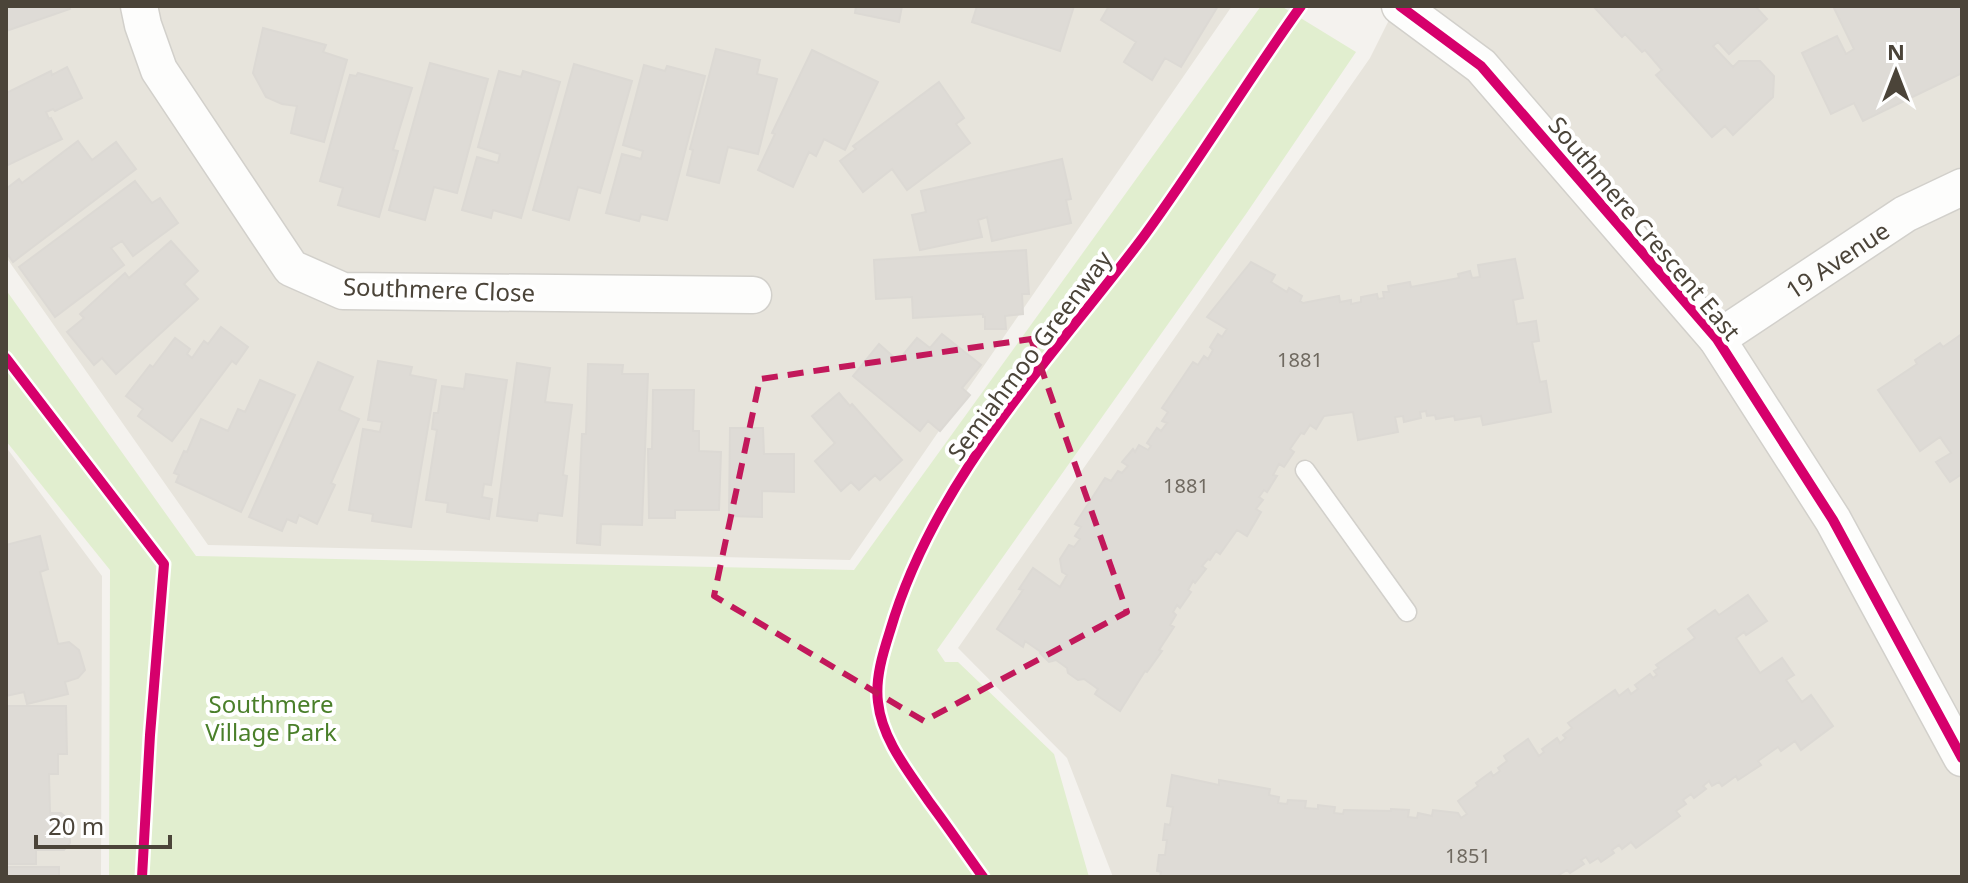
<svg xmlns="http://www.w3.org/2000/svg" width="1968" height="883" font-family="'Noto Sans',sans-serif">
<rect width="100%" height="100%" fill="#f4f2ee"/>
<path fill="#e7e4dc" d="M6,6h1226l-382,554 -642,-15 -202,-288z
M1396,6h566v871h-849l-46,-119 -109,-110 412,-590z
M6,447l96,129 -1,301h-95z"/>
<path fill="#e1eecf" d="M1261,6h20l75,46 -110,162 -309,436 8,12h13l96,92 35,123h-980l1,-307 -104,-129v-151l190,266 658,14z"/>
<path fill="#dedbd6" stroke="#dcd9d4" stroke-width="2" d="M6,6h63l1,3 -64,22z
M856,6h46l-3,16 -44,-9z
M977,6h97l-14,45 -88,-29z
M1109,6h109l-37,61 -16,-9 -13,22 -28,-18 12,-20 -35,-22z
M1593,6h162l12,13 -38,35 -11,-12 -5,4 20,21 6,-6h21l14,15 -1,21 -40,38 -8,-9 -13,11 -56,-62 6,-5 -17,-20 -3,2 -17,-18 -3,3z
M1833,6h129v67l-99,48 -9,-18 -23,11 -29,-61 35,-17 9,18 8,-5z
M263,28l63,17 -3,7 24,8 -23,82 -33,-9 6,-27 -15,-2 -16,-7 -13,-24z
M716,49l44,11 -3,14 20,5 -19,75 -30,-7 -9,36 -32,-8 6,-25 -3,-1z
M812,50l66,32 -33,68 -21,-11 -8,17 -7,-4 -16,35 -35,-17 17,-36 -3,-1z
M430,63l58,16 -31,114 -23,-6 -9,33 -36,-10z
M574,64l58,17 -32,112 -22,-6 -9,33 -36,-10z
M644,65l21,6 2,-5 38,10 -38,144 -26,-6 -2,7 -33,-8 16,-59 19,5 2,-8 -20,-6z
M67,67l15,31 -27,13 -2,-2 -7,3 3,7 2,-1 11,21 -56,27v-73l45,-22 1,4z
M499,71l22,6 2,-6 37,11 -39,136 -28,-8 -2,8 -29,-8 15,-53 21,6 2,-9 -22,-7z
M358,73l54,15 -19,62 5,1 -19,66 -41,-12 5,-17 -23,-7 30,-106 6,1z
M939,82l25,36 -8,6 14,19 -63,47 -15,-21 -29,23 -23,-31 16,-12 -3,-3z
M78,141l14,19 24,-18 20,27 -123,93 -7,-10v-63l13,-10 3,4z
M1062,159l9,40 -5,1 5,23 -79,18 -5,-24 -9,3 4,17 -62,13 -8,-35 14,-3 -5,-21z
M135,181l17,22 8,-5 18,25 -45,33 -11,-15 -11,7 13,17 -69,52 -36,-50z
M171,241l27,30 -14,13 14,15 -82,75 -14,-16 -8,7 -27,-33 17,-14 -4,-4 45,-41 4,5z
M1026,250l3,44h-7l1,20 -18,2 1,13h-21v-12h-2v-3l-70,4 -1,-21 -36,2 -2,-39z
M1515,259l8,39 -10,2 4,24 19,-3 3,20 -7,1 8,40 6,-1 5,31 -68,13 -2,-9 -26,4 -1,-4 -18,3 -1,-4 -8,1 -1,-5 -6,1 1,6 -17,4 -1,-6 -8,1 3,15 -40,8 -5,-28 -29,4 -8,13 -6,-4 -6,9 -3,-1 -11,16 4,3 -10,15 -5,-3 -6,11 4,1 -10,16 -3,-2 -5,7 4,3 -7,9 5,3 -14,24 -10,-6 -17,24 -4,-3 -6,9 -2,-1 -6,7 4,3 -11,14 -2,-2 -5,9 3,2 -11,16 -3,-3 -4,7 3,3 -6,10 4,2 -15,23 3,1 -15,21 -2,-1 -25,40 -25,-17 3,-5 -14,-10 -6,1 -10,-7 -1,-5 -11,-8 -7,2 -9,-9 1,-1 -16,-11 -2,6 -26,-18 26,-39 -4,-1 14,-21 27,19 7,-12 -5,-3 -2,-13 9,-14 5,2 6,-8 -5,-3 6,-9 -6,-3 30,-46 6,3 7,-10 4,2 6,-7 -6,-4 11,-13 2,3 4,-7 9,5 3,-4 -4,-3 10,-15 4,3 6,-8 -5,-2 6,-9 -6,-4 31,-46 5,3 6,-9 4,3 5,-9 -3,-3 8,-13 4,3 5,-8 -20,-12 44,-55 24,13 -4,7 16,10 2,-4 13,8 -2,5 3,2 36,-7 1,6 11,-2v4l10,-2v-5l16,-3 1,5 6,-1 -1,-6h6l-1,-6 22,-4 1,5 48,-9 -1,-4 12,-3 2,7 8,-1 -2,-12z
M221,327l27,20 -12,17 -4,-3 -60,80 -34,-25 5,-7 -17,-13 24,-31 3,2 22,-29 15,11 -3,5 5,4 12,-17 4,3z
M942,334l39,31 -19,23 8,7 -30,36 -12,-10 -8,10 -67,-55 26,-32 19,17 19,-23 13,10z
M1962,334v140l-12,8 -14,-20 15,-9 -11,-16 -20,14 -42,-61 39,-26 -2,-4 25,-17 3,4z
M378,361l34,6 -2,8 26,5 -25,147 -39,-6 1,-7 -24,-4 14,-81 17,3 2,-10 -14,-2z
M318,362l35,15 -14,33 20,9 -28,64 4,2 -18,39 -18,-9 -3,8 -9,-4 -5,12 -33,-14z
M517,363l33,5 -5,34 27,3 -9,70 4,1 -5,40 -24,-3 -1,8 -40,-5z
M588,364l35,1 -1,9h26l-6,151 -41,-1 -1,21 -23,-2 5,-109h4z
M466,374l41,6 -16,105 -7,-1 -2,13 10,2 -3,20 -42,-7 1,-9 -22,-3 11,-70 -5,-1 2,-16h4l4,-27 22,3z
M260,380l35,15 -54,117 -65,-30 3,-7 -5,-2 10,-22 3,1 14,-33 27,12 10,-22 7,3z
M653,390h41l-1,41h6v20l22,1 -2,58h-44v8h-26l-1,-69h4z
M839,393l11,13 2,-2 50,56 -22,20 -5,-5 -16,15 -8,-8 -10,9 -26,-30 20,-18 -23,-27z
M730,428h33l1,26h30v38l-32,-1v26l-33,-1z
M40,536l8,33 -8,3 18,72 11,-2 10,8 6,20 -7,8 -13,4 3,12 -41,10 -3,-12 -18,4v-151z
M1748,595l19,26 -21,14 -2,-3 -8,6 24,35 22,-15 12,17 -8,5 16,22 9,-7 22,31 -32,24 -6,-9 -14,10 -3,-4 -20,14 3,4 -23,15 -2,-4 -14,10 -3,-4 -7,4 -3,-5 -6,5 3,3 -12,9 -3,-4 -8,6 3,4 -10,7 4,5 -44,32 -5,-6 -9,7 -3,-4 -7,5 2,3 -13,9 -3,-4 -8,5 -4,-6 -5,3 3,4 -14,9 -3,-3 -8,5 2,2h-401l1,-5 -4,-1 2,-16h6l2,-15h-4l2,-16 5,1 3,-18 -6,-1 5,-31 47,10v-5l51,9 -1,6 10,2 -1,6 9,1 1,-4 18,1 -1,7 13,1v-4l17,2 -1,6 9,1 1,-4 47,1v-2l18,1 -1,7 9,1 1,-5 14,3 1,-6 25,3 3,5 6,-4 -9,-13 20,-15 -2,-3 15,-11 2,4 7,-5 -2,-3 9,-7 -3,-5 24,-17 11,17 5,-4 -2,-3 15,-11 3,5 6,-5 -3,-3 9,-7 -4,-5 47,-33 4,6 9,-7 3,5 7,-5 -3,-4 15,-11 3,4 4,-3 -3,-4 5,-3 -3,-3 39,-27 -7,-9 27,-19 4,5z
M6,706h60l1,48h-9v20h-9l1,39h11l8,7 1,23 -6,7h-28v14h-30z
M6,867h53v10h-53z"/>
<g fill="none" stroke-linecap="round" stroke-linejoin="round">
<g stroke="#d2d0cb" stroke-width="21">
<path id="service" d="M1305,470l102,142"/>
</g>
<g stroke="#d2d0cb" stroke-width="39">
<g id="minor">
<path d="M139,6l4,19 16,45 132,198 52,23 410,4"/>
<path d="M1400,6l81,60 236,273 116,181 129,238"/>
<path id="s1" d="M1717,339l188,-125 57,-27"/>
</g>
</g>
<use href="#service" stroke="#fdfdfc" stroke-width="18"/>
<use href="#minor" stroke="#fdfdfc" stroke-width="36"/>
<g stroke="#fff" stroke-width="15">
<path id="cycleway" d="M1400,6l81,60 236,273 116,181 129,238
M6,358l158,206 -14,171 -8,142
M983,877c-18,-25 -35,-50 -53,-74 -21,-31 -48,-63 -52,-101 -3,-24 5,-49 12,-71 45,-154 160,-270 254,-395 55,-75 103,-155 157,-230"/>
</g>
<use href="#cycleway" stroke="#d6006c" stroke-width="10"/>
</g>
<path fill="none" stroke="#c2185b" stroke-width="6" stroke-dasharray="16 10" stroke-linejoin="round" d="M1031,339l96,273 -203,109 -210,-125 46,-217z"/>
<g text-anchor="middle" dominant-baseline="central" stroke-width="8" stroke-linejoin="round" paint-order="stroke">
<g font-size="20" fill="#706a61">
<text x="1300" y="359">1881</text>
<text x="1186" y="485">1881</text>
<text x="1468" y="855">1851</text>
</g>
<g font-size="24" fill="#4b4439" stroke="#fff">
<text transform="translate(1645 228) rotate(50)">Southmere Crescent East</text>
<text stroke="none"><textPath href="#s1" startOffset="144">19 Avenue</textPath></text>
<text transform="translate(439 289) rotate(2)">Southmere Close</text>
<text transform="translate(1029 355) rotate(-53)">Semiahmoo Greenway</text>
</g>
<g font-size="24" fill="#4a7f2a" stroke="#fff">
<text x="271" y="703">Southmere<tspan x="271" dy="28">Village Park</tspan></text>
</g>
</g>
<rect width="1968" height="883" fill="none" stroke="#4b4439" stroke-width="16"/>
<g transform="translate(1896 72)" stroke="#ffffff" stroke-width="6" paint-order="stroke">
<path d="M0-6L14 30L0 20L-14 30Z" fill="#4b4439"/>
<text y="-12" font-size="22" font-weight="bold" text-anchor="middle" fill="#4b4439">N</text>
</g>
<path d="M36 835v12h134v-12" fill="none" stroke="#4b4439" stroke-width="4"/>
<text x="48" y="835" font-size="24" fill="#4b4439" stroke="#ffffff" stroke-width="6" paint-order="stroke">20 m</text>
</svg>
